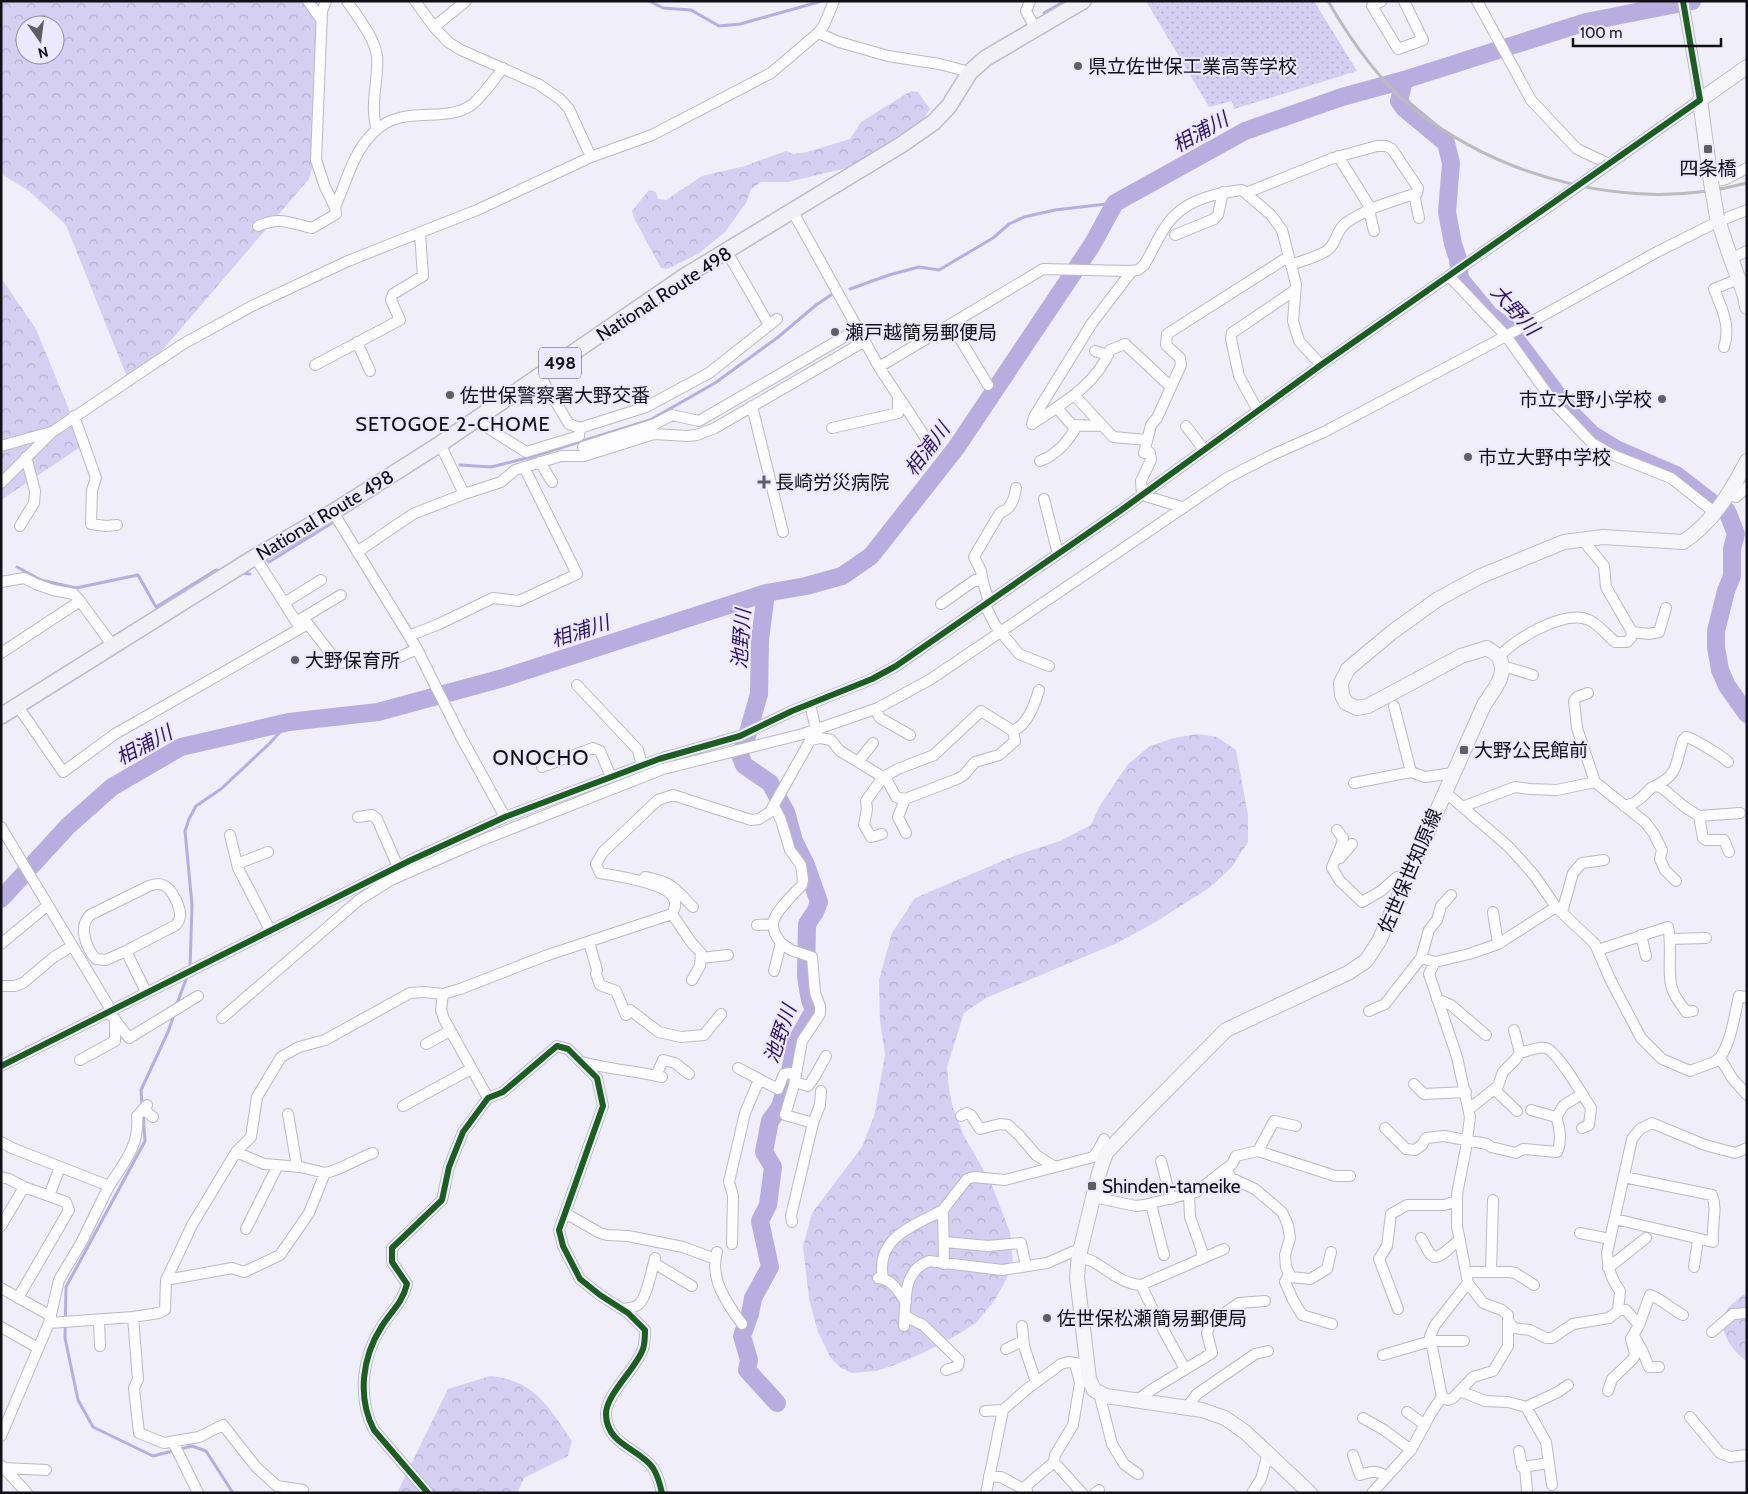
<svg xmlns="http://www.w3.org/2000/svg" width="1748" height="1494" font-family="Cabin,'Noto Sans JP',sans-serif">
<defs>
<pattern id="forest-crowns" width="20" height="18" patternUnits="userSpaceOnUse" patternTransform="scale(1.25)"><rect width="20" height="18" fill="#d5cff2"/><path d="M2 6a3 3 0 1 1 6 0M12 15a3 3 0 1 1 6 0" fill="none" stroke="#b6b1cf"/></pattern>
<pattern id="park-dots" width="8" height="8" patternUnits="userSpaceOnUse" patternTransform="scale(1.25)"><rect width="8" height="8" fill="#d5cff2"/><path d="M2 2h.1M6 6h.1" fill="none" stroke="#b6b1cf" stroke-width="1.8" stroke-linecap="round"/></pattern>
</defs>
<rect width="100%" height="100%" fill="#f0eef9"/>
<path fill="url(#forest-crowns)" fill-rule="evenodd" d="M1,1h313l2,17 4,121 -11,40 -178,208 -65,-162 -37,-34 -28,-17zM25,25h30v30h-30z
M911,91l7,1 12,17 -8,12 -63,44 -71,17h-27l-10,7 -5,14 -21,29 -27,22 -31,15 -6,-1 -27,-50 -2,-7 17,-21 7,2 2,7 8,1 36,-24 43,-10 41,-15 7,3 14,-2 43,-13 11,-17z
M1,278l35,51 36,88 10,29 -81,54z
M1198,734l19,3 19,13 12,65v27l-17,26 -22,20 -55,35 -37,20 -131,55 -22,15 -17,54 2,22 4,19 11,28 27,47 19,49 3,31 -8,19 -11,19 -18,22 -24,15 -29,15 -31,13 -16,5 -24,2 -11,-5 -11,-11 -12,-25 -9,-33 -6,-52 9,-34 50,-66 12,-31 11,-61 -5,-34 -1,-41 13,-47 23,-35 99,-42 46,-15 31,-16 8,-18 29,-43 22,-18 24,-8z
M1747,1294v67c-14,-8 -32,-34 -21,-50 4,-6 12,-12 17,-16z
M490,1376c45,4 59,32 82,65l-4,15 -44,22 -7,15h-120l51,-104z"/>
<path fill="url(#park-dots)" d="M1146,1h168l43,70 -123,38 -2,-8 -23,6z"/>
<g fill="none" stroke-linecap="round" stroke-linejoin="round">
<path stroke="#b7aedf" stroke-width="3" d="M649,1l14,7 28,2 28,16 21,-2 82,-23
M1044,13l21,-12
M850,289l39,-14 30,-8 20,3 54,-32 16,-14 15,-7 31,-7 60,-7
M460,465l31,2 40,-10 119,-37 65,-37 62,-45 39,-33 15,-10
M268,561l1,1 63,-39
M17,567l24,13 35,8 62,-13 18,32 60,-37 6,1
M241,573l9,1
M190,968l2,-63 -7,-74 4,-12 7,-13 25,-17 49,-46 19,-21
M176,1006l11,-29
M142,1106l-1,-16 27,-58 6,-17
M143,1113l2,28 -79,146 -1,51 13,62 15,27 60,29 39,-10 14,5 27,42"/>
<path stroke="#b7aedf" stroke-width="18" d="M1404,80l-5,21 5,7 42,35 5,20 -4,49 6,32 5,15 2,20 29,35 19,15 64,85 21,21 23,14 60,26 35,27
M1727,511l9,23 -4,15v27l-6,15 -10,40v16l4,23 7,16 20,28
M766,593l-6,47 -1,54 -12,42 -7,19 4,10 26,18 16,29 8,29 12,24 13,37 -4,10 -8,12 -1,53 4,23 4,10 -18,32 -7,34 -9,31 -10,14 -6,31 9,15 -5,38 -8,16 10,46 -17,31 -3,16 -8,22 7,24 -2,10 30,33
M1,899l67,-73 44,-39 69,-40 108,-25 89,-10 125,-34 263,-85 40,-7 36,-10 29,-20 85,-108 136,-203 23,-42 130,-72 97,-34 62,-17 182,-58 106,-21"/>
<g stroke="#bbbac3" stroke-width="12">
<path id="minor" d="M308,1l14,20
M326,1l-4,10 -6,149 9,27 10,20c12,-26 17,-53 38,-74 29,-30 69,-9 97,-27 10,-6 25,-28 33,-38
M347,1c11,17 27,35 30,55 2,24 -8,50 0,73
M415,1l19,26 14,15 13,8 77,34 22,15 9,10 22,48
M1030,1l-4,10 9,17
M1382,1l-10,5 26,43 25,-9 -19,-39
M1477,1l54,99 46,49 32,15 91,-64 -17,-99
M434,27l32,-26
M818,33l21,9 49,14 51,8 31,8
M1338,156l33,53
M1711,182l15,-3 21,-11
M1246,193l87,-35 44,-12h9l6,3 26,39 -1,5c-24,8 -50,15 -71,30 -10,8 -9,17 -16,25 -8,8 -29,13 -39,17
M1414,194l5,24
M1369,210l5,21
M793,212l86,155 19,29v17l-66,15
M258,226c22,-10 31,-3 54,2l24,-14 -1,-7
M1175,235l39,-16 4,-4 5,-23
M727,252l42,73
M1731,259l16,-8
M1132,271l-40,52 -58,94 -2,7c30,-20 65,-40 78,-74l15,-6 46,43
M1449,276l57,60 48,67 38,40 21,12 58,23 43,34
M951,324l37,61
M357,342l13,29
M1724,347c7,-21 -2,-38 -10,-58l24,-10
M1095,351l13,4
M315,365l85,-45 -9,-20 2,-6 30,-18 -3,-43
M879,367l164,-98 86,2 9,-1 6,-5c9,-14 18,-38 30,-49 18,-18 44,-23 68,-26l29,25 11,15 14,54 -3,37 6,20 22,24
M540,376l29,48 11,4 66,-21 63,-34 68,-54
M1074,395l39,42 34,3
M899,397l26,40
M752,406l31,126
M1057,408l15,17 31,1
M1258,411l-19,-35 -8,-37 1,-6 63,-43
M74,416l22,62 -4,12 -1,34 15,2 11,-1
M475,420l51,32 53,-16 1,-8
M1186,426l18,24
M440,444l24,50
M1,446l50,-14
M583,447l72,-23 17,-9 27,6 159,-92
M1145,449l5,4 1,7 -10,21 1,14 40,12
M1144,453l7,-28 6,-7 24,-53 -1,-7 -14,-13 1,-11 121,-77
M1040,461c15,-5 30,-21 37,-36
M540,462l12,20
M1,483l51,-51 131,-88 71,-39 94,-44 129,-51 114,-53 61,-22 119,-62 47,-40 6,-8 10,-24
M1728,494l8,3 11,-10
M1044,499l14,55
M333,512l84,137 44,88 44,80
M20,526l14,-23 1,-12 -9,-34
M357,552l56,-38 51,-20 37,-12 14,-12 46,-14h23l70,-22 33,2 10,-1 18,-7 150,-87
M255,557l45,71
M1,582l23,-4 12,6 17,6 21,4 6,7
M983,582l-2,-11 -7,-14c2,-3 24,-42 26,-44 2,-2 5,-2 7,-4 6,-5 8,-14 9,-21
M284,603l37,-23
M941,604l34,-24 8,2 6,20
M985,605l10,20 24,29 30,12
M296,622l45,-27
M1632,632l17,2 10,-2 7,-24
M409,636l30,-12 54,-26 26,3 58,-27 -53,-107
M1,653l79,-52 33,45
M1499,657c15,-18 66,-48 90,-37 8,3 19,16 26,22h12l4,-4 1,-6 -26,-45 -2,-21 -21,-26
M1503,666l30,9
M577,685l61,65 4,16
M1588,693l-11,4 -3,4 3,27 18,54 51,41 8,11 8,16 -2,9 5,11 11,11
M17,705l46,67 52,-38 193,-110 30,39 59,-5 20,-9
M1394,706l17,66
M875,709l5,9 30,17
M1013,731c15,-7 21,-25 26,-41
M811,740l9,-2 11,2 9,11 43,26 15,-8 36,-14 47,-44 32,20 2,10 -16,14 -24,7 -11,13 -7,4 -52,20 -9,-2 -8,-15 -5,-5 -17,24 1,8 -3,16 7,12 11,-3
M858,762l15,-19
M542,767l51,-19 7,3 11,26
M1354,783l57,-11 14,5 28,-4
M1655,786c25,-12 20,-23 28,-46l3,-3c7,1 36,19 42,25
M1444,791l65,56 25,28 22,32 39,37 15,35 31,59 21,21 28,12 24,-9 6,-4 12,20 15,17
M905,799l-7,18 8,16
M1624,806l10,-3 8,-6 9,-9 4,-2 6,1 25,21 13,8 41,-3
M1462,807l53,-20 15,2 27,1 38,-8
M1699,816l4,22 3,2h18l5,12
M358,817l14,-2 5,4 21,48
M1,827l110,183
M230,835l8,33 32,62
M1340,858l12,-14
M237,864l31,-12
M1332,868l8,13 22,21 19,-11 16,-14 11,-3
M1332,868c3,-11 10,-19 11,-30l-6,-8
M645,877c29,6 28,10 48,30
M1493,912l5,32
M1562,912l11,-39 9,-10 22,-3
M672,914l19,28 10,11 -1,13 -8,14
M757,925l16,-1
M1641,935l5,21
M1671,939l35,-1
M589,942l8,28 -1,4 4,11 16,6 10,24
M781,943l10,7 21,7 3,36 5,13v8l-18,27 -8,44 -9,30 28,8 7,-18 1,-14
M1,944l47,-39
M1598,950l70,-23c5,19 -2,49 5,64 2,7 9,14 13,21l7,-1
M126,951l-20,9 -10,-1c-10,-11 -18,-32 -6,-44l59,-29c6,-2 10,-3 16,0 7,3 15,21 15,28 1,5 -2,8 -4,11l-50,26 20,41
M701,958l27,-3
M1421,958l8,-28 8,-10 4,-14 10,-11
M774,971l7,-28c-4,-5 -8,-12 -8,-19 0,-11 21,-30 29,-39l1,-5 -2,-15 -11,-15 -9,-30 -7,-14
M1,986h14l8,-3 31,-26 18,-11
M443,994l-2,16 3,9 44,79
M1437,999l14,6 35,30
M108,1011l21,27 69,-42
M1369,1011l16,-7 36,-46 14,4
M625,1013l5,-3 29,22 22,5 23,-2 17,-21
M222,1018l137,-118 32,-20 89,-39 183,-72 140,-35 75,-26 53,-29 296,-201 45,-23 52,-23 182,-96 151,-84 62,-31 28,-11
M426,1044l24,-13
M1520,1053c7,-2 19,-7 26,-5 12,4 37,48 45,60l-2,17 -7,3
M1720,1058c12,-19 14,-41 19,-62l8,1
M80,1060l35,-19v-22
M582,1062c26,7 53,9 80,15
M1,1066l408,-205 96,-44 154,-58 81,-23 52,-25 80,-32 24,-13 224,-155 201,-146 240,-167
M738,1068l40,21 6,-15 12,-2
M656,1076l7,-16 12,3 14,11
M795,1082l13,4 7,-10 11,-20
M1414,1084l10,10 42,-2
M1494,1089l23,22
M403,1106l68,-37
M143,1109l10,8
M1469,1109l29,-23 5,-14 12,-12 5,-7 -6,-23
M1531,1110l25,7 8,-12 18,-11
M288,1114l9,53
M961,1116l6,-3 4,2 9,14 20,-5 8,1 11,10 17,20 19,12
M1385,1128l21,21 9,1 7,-5 4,-7 18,-2 43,8 4,3 25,6 7,-4 34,3c5,-10 3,-25 -1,-35
M1,1142l11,6 97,38 -28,57 -22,37 -10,43 -48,113
M1258,1151l16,-30 22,5
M1161,1161l10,38
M1226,1169l5,9 24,11 27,23 6,13 2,13 -5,17 1,12 5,10 19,2 17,-10 4,-17
M325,1173c18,-4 31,-14 48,-20
M1,1177l8,2 15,8
M109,1186c15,-23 31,-41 28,-70l10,-11
M1189,1194l1,23 12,34 -1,8
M49,1196l11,-29
M1093,1197l43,9 8,-1 52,-13 36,-28 4,-8 22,-5 77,25h15
M1151,1204l13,51
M943,1210l24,-31 7,-2 31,3 88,-23 6,-8 5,-10
M565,1213l35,20 7,2 21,1 55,11 32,12
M1615,1219l98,23c-2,-16 5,-31 -1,-47l-88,-18
M792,1222l-1,-6 22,-93
M1,1226l23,-39 42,15 3,8 -51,88
M246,1229l32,-64
M1580,1233l30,6
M1421,1238l9,16 4,3c9,0 17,-12 26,-17
M944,1242l44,4 33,-3 5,23
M732,1244l1,-48 -4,-14 16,-69 14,-33
M717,1252c-8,26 10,52 25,72
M1079,1256c5,2 10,4 15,6 15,9 29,22 47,23l83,-36
M654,1263l38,23
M1694,1267l4,-28
M1608,1268l38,-30
M1466,1272h44l5,1 19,12
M1491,1272l2,-72
M1289,1274l-4,8 8,18 9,15 30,9
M878,1278c14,1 20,13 28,24
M883,1278c-8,-41 31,-52 60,-68l1,54
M166,1280l66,-12 12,4 36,-17 29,-42 16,-40 -24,-6 -37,-3 -28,-12
M1141,1285l17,35 27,49
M1,1288l50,28
M623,1309c5,-1 12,-1 16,-5 8,-7 13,-35 16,-46
M1398,1309l-19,-50 8,-13 4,-32 16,-9h37l13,-4
M1618,1309l8,1 13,15 11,-30c12,4 21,14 33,20
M905,1316l18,9 36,35 -1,6 -12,4
M133,1317l5,62 -4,9 5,45 25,10 35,-6 24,-12 33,42 21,19 26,4
M99,1320l1,26
M1509,1322l5,6 16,2 16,8h6l21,-14 36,-6 9,-7 2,-20c-9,-12 -12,-23 -13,-38l25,-114 8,-10 12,-6 53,22 30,8 12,-5
M49,1323l84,-6 26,-4 6,-3 1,-30 12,-25 14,-30 44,-73 15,-15 6,-40 24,-40 18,-10 26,-7 85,-47 14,-1 19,2 17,-5 85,-33 127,-42c2,-5 5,-9 2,-15 -6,-16 -58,-23 -74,-26l-4,-9 7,-12 55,-52 15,-5 78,25 8,-1 11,-7 46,-82 -6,-26
M904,1326c2,-25 -2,-55 25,-65l73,9 45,-7 34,-15
M1022,1326l2,20 12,36
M1,1327l37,21
M1712,1332l21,-18 14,-1
M1634,1336l8,14 7,17h10
M1006,1349l17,-8
M1383,1355l48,-14h33
M1460,1391l25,10 23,1 18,5 32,-15 10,-7
M1608,1391l4,-12 21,-20 2,-5 -4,-15 8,-14
M1099,1393l13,51 12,20 14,10
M1442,1397l6,3 5,-2 20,-21 20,-6 15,-25v-31l-6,-5 -19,-7 -15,-20
M1137,1400l14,-10 61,-37 -5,-20 3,-8 16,-13 13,-9 26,-2
M1187,1407l10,-13 58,-40 13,-3
M1526,1407l20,35 6,43
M985,1411l18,-1
M1407,1412l18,13
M1690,1417l30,36 10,4 17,-2
M1363,1418l21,12 27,20
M173,1442l25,51
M1519,1451l3,16 27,-4
M1353,1455l7,20c11,-3 17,-6 27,2
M1054,1462l28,31
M2,1466l25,27
M1525,1467l2,24
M4,1468l42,2
M989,1476l12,1 26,14
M428,1493l-54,-63c-17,-33 -12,-73 8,-104 10,-16 20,-22 25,-42l-15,-22v-14l50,-48 7,-33 14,-35 25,-34 15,-6 54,-46 11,3 29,29 6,28 -44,124 4,16 17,33 20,16 28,18 17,17c0,6 0,13 -2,19 -7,20 -38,46 -37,66 1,30 34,34 47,53 5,8 7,16 9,25
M986,1493l17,-83 24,-21 34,-25 7,-2 19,3
M1027,1493l-1,-7 28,-24 1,-7 18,-30 7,-42 -5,-20
M1095,1493l4,-3
M1252,1493l9,-14 7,-26
M1372,1493l39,-43 20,-37 11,-16 -12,-61 5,-11 33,-42 -11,-57v-32l9,-46 4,-31 -13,-60 -28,-83 6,-12 34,-8 29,-10 58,-37"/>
</g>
<g stroke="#bebcc8" stroke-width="16">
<path id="major" d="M1711,182l-11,-82 47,-33
M1717,217l14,42 14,37 2,11
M1310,1493l-65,-61 -20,-14 -23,-8 -96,-14 -12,-6 -5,-11 -12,-102 2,-21 20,-83 7,-20 37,-39 83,-84 122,-57 18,-12 13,-20 105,-236c8,-13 25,-31 15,-47 -2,-4 -8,-7 -12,-10l-26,8 -93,50 -11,2 -11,-5 -4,-8 -1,-12 7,-14 43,-36 47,-34 43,-23 83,-34 39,-5 80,5c29,-18 49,-52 64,-81"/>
</g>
<g stroke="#bebcc8" stroke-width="18">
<path id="highway" d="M1,716l254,-159 78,-45 107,-68 245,-168 216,-131 33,-23 15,-16 21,-34 16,-14 97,-57"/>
</g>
<use href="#minor" stroke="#fdfcfe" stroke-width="10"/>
<use href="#major" stroke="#f6f5fa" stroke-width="14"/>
<use href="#highway" stroke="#f1f0f6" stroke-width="15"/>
<path stroke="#bcbbbe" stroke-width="3" d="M1328,1c23,40 51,80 87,109 92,71 219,103 332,73"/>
<g stroke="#bbbac3" stroke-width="12" stroke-linecap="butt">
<path id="minor-bridge" d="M1561,198l48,-34"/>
</g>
<g stroke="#bebcc8" stroke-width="16" stroke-linecap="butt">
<path id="major-bridge" d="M1711,182l6,35"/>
</g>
<use href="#minor-bridge" stroke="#fdfcfe" stroke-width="10"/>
<use href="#major-bridge" stroke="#f6f5fa" stroke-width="14"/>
<g stroke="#ece9fe" stroke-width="9">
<path id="cycleway" d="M1,1066l408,-205 96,-44 154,-58 81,-23 52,-25 80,-32 24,-13 224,-155 201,-146 379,-265 -17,-99
M428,1493l-54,-63c-17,-33 -12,-73 8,-104 10,-16 20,-22 25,-42l-15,-22v-14l50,-48 7,-33 14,-35 25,-34 15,-6 54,-46 11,3 29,29 6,28 -44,124 4,16 17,33 20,16 28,18 17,17c0,6 0,13 -2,19 -7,20 -38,46 -37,66 1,30 34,34 47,53 5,8 7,16 9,25"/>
</g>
<use href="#cycleway" stroke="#1b5e20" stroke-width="6"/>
</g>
<g fill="#5f5e65" stroke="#ece9fe" stroke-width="2">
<circle cx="1078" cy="66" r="5"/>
<rect x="1703" y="144" width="10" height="10" rx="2.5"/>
<circle cx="835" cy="332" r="5"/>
<circle cx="450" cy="395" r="5"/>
<circle cx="1662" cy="399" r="5"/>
<circle cx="1468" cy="457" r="5"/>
<path d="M761.5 474.5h5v5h5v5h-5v5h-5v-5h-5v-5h5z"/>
<circle cx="295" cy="660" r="5"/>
<rect x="1459" y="745" width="10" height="10" rx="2.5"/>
<rect x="1087" y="1181" width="10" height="10" rx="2.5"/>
<circle cx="1047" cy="1318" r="5"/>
</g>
<g text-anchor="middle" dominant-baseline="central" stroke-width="4" stroke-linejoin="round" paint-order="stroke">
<rect fill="#ece9fe" stroke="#53515c" stroke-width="1" x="539" y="347.5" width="42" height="31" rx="4"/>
<g font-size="18" font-weight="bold" fill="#111016">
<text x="560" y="363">498</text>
</g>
<g font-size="19" fill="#111016" stroke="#ece9fe" text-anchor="start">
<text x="1088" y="66">県立佐世保工業高等学校</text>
<text x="1708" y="168" text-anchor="middle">四条橋</text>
<text x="845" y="332">瀬戸越簡易郵便局</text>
<text x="460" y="395">佐世保警察署大野交番</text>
<text x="1652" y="399" text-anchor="end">市立大野小学校</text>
<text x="1478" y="457">市立大野中学校</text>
<text x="775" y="482">長崎労災病院</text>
<text x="305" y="660">大野保育所</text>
<text x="1474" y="750">大野公民館前</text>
<text x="1102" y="1186">Shinden-tameike</text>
<text x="1057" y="1318">佐世保松瀬簡易郵便局</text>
</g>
<g font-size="19" fill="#111016" stroke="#ece9fe">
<text transform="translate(664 294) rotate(-33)">National Route 498</text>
<text transform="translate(325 515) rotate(-31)">National Route 498</text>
<text transform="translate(1410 871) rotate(-67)">佐世保世知原線</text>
</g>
<g font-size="20" font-style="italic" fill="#301662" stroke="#ece9fe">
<text transform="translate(1200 132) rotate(-29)">相浦川</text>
<text transform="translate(1515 310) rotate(48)">大野川</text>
<text transform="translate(927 449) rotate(-53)">相浦川</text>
<text transform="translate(580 631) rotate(-18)">相浦川</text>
<text transform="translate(741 639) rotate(-86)">池野川</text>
<text transform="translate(144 745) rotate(-28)">相浦川</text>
<text transform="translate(780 1034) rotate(-71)">池野川</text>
</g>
<g font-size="20" letter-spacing="1" fill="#111016" stroke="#ece9fe">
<text x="453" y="424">SETOGOE 2-CHOME</text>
</g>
<g font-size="21" letter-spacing="1" fill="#111016" stroke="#ece9fe">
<text x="541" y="757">ONOCHO</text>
</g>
</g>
<rect width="1748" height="1494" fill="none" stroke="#111016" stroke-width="5"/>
<g transform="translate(40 40) rotate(166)"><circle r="24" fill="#ece9fe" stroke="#9492a1"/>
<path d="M0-4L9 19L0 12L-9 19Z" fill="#5f5e65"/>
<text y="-8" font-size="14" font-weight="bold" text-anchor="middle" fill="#111016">N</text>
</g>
<path d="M1573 38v8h148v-8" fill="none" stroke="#111016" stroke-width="2.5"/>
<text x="1580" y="38" font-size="15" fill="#111016" stroke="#ece9fe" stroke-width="4" paint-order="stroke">100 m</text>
</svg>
